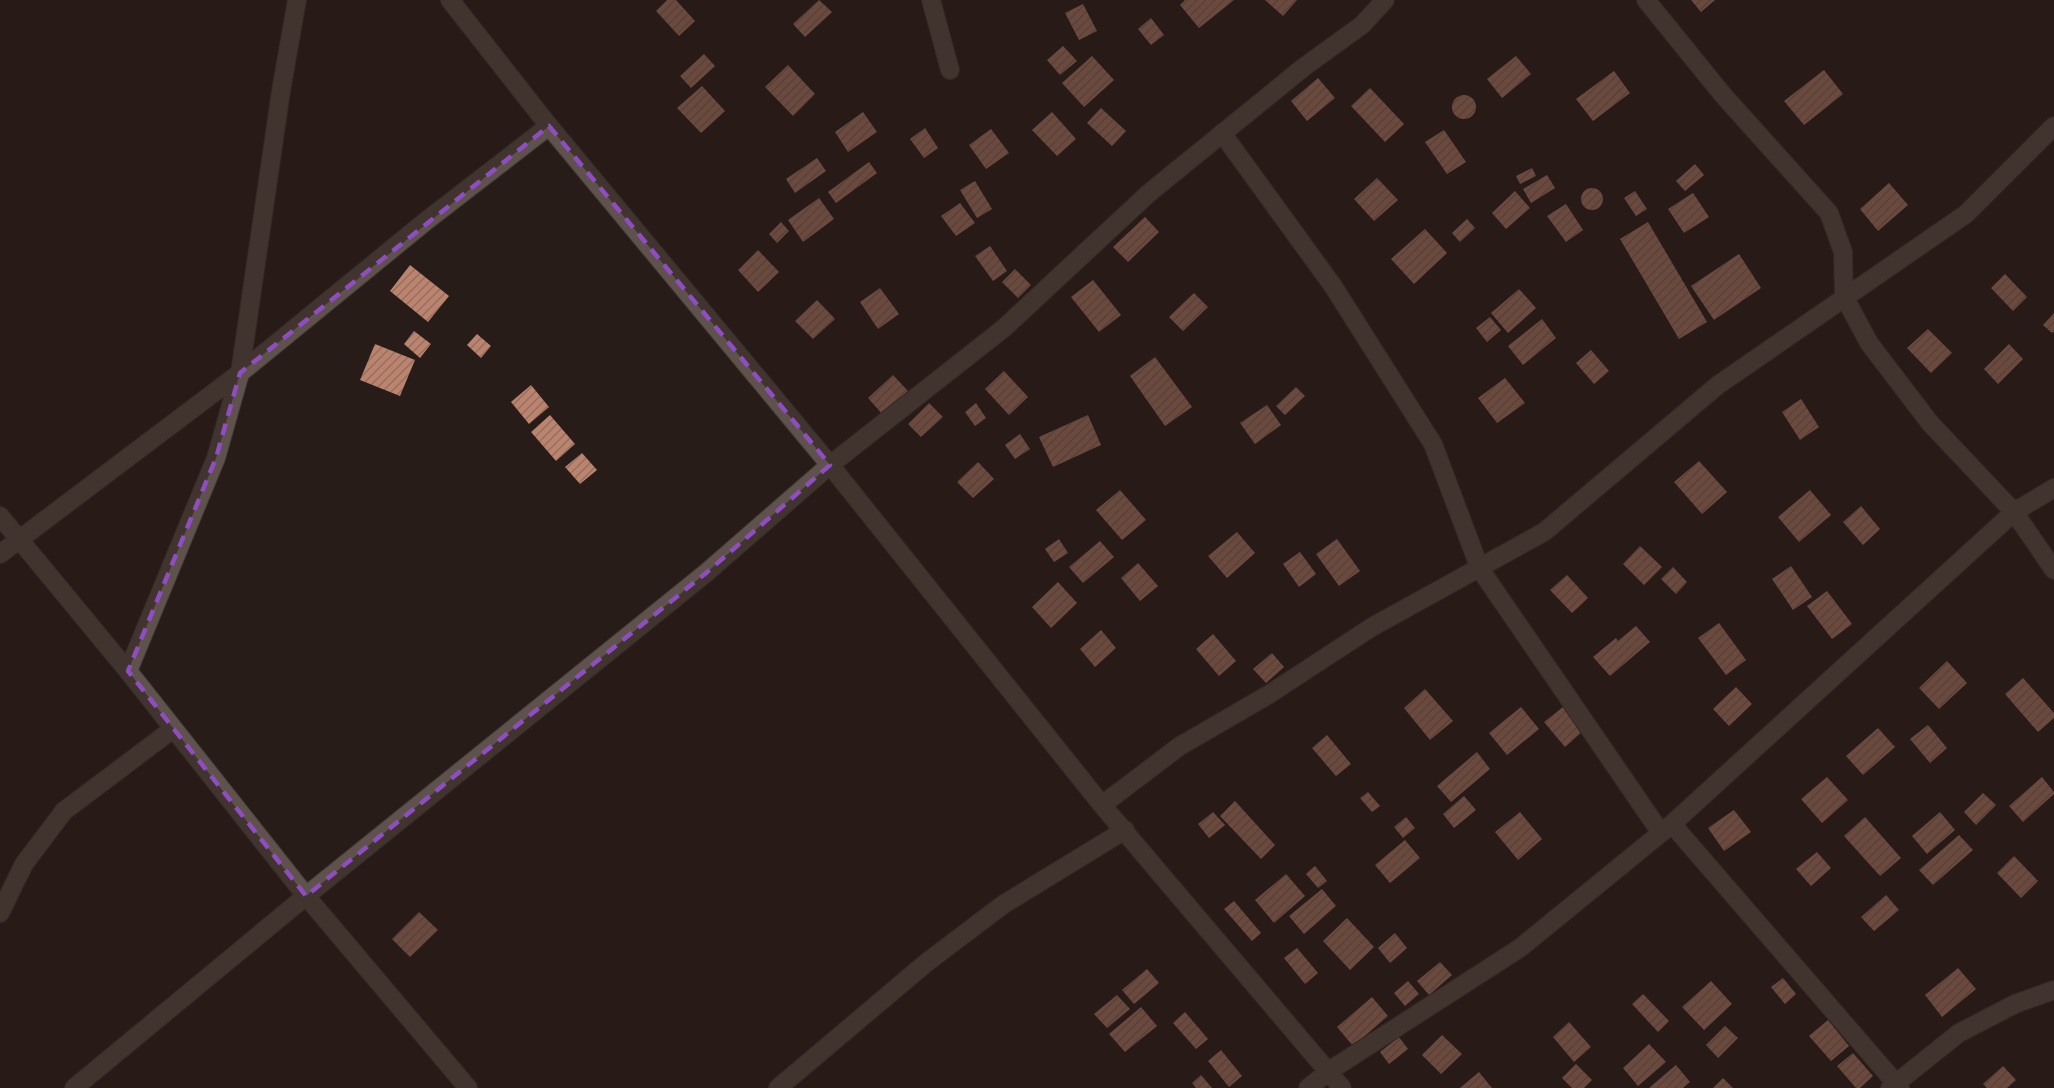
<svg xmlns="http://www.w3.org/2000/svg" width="2054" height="1088" font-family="Figtree,sans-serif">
<defs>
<pattern id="building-hatch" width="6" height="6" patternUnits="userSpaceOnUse" patternTransform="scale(1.5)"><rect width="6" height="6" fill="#bb846e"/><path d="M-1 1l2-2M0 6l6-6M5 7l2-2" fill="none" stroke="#976f60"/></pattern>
</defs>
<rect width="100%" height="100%" fill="#281c18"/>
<path fill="url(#building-hatch)" d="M667,0h9l19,21 -16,15 -23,-25z
M819,0l13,12 -27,25 -12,-13z
M1185,0h49l-35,28 -19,-23z
M1265,0h32l-14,16z
M1691,0h24l-14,12z
M1083,4l14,27 -18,9 -14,-27z
M1151,18l13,17 -13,10 -13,-16z
M1063,46l14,15 -17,14 -13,-15z
M704,54l11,12 -24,22 -11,-12z
M1092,56l22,24 -30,27 -22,-24z
M1516,56l15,18 -29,24 -15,-19z
M788,65l27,29 -22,22 -28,-29z
M1824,70l19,24 -39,31 -20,-24z
M1614,71l16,22 -37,28 -17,-22z
M1318,78l17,20 -28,23 -16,-20z
M702,86l23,25 -24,22 -24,-25z
M1370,88l34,36 -19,18 -34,-36z
M1452 107a12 12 0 1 1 24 0a12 12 0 1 1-24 0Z
M1101,108l25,23 -14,15 -25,-23z
M863,112l14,20 -29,20 -13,-20z
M1052,112l24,27 -19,17 -25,-26z
M925,128l13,20 -14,10 -14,-19z
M991,129l18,24 -23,16 -17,-24z
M1444,130l22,32 -19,12 -22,-32z
M817,158l9,13 -31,22 -9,-14z
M869,162l8,11 -41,30 -8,-11z
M1695,164l9,11 -19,16 -9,-10z
M1532,168l4,8 -16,8 -4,-8z
M1547,175l8,13 -24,15 -8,-14z
M1377,178l21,22 -24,21 -20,-22z
M975,181l17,28 -15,9 -17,-28z
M1889,183l19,22 -30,26 -18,-22z
M1581 199a11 11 0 1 1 22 0a11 11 0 1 1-22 0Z
M1515,191l15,17 -24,21 -14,-16z
M1635,191l12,18 -11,7 -12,-18z
M1693,193l16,24 -25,16 -16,-24z
M819,198l15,21 -31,23 -15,-22z
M960,203l15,20 -19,13 -15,-20z
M1566,204l17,26 -17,12 -19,-26z
M1145,217l14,15 -31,30 -15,-15z
M1467,219l8,9 -15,14 -8,-9z
M781,222l8,9 -12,12 -8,-9z
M1648,222l59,100 -28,17 -59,-100z
M1425,229l22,24 -33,31 -23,-25z
M990,246l17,25 -14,10 -18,-25z
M758,250l21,22 -21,20 -20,-22z
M1739,254l22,34 -47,32 -23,-34z
M410,265l39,31 -21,26 -38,-31z
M1015,269l16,16 -13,13 -16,-16z
M2005,274l22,23 -14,14 -22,-23z
M1093,280l28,35 -22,17 -28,-35z
M880,288l19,26 -21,15 -18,-27z
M1519,289l17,19 -28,25 -17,-20z
M1194,293l14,14 -25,24 -14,-14z
M817,300l18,19 -22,20 -18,-18z
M2054,313v19l-2,1 -9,-8z
M1490,317l11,13 -14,12 -11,-14z
M1542,319l14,19 -33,27 -15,-19z
M1928,329l24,24 -21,20 -24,-25z
M414,331l17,13 -11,14 -16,-14z
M477,334l14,12 -10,12 -14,-13z
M375,344l40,16 -15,36 -40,-16z
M2009,344l14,15 -25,25 -14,-15z
M1591,350l18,21 -15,13 -18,-21z
M1155,357l37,50 -27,19 -35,-50z
M1004,371l24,26 -19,18 -24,-26z
M893,375l15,16 -25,24 -15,-17z
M1505,378l20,25 -28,20 -19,-25z
M531,385l18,22 -20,17 -18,-22z
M1296,387l9,9 -20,19 -9,-9z
M1801,399l18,28 -19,13 -18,-28z
M929,403l14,14 -22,20 -13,-13z
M976,403l10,15 -11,8 -10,-14z
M1267,405l14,20 -26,19 -15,-21z
M550,415l25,29 -19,17 -25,-29z
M1088,415l13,30 -48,22 -14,-30z
M1020,434l10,15 -15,10 -10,-14z
M582,453l15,17 -17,14 -15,-17z
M1699,461l28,31 -25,22 -28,-32z
M978,462l16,17 -21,19 -16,-16z
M1120,490l26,30 -24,20 -26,-30z
M1810,490l21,25 -32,27 -21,-25z
M1861,506l19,23 -17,16 -20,-23z
M1237,532l18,21 -28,25 -19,-22z
M1059,539l9,14 -14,9 -9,-13z
M1337,539l23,32 -21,15 -23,-32z
M1100,541l14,16 -31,26 -14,-16z
M1640,546l22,21 -18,18 -21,-21z
M1300,552l16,22 -17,13 -16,-23z
M1138,563l20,23 -18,15 -19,-23z
M1791,566l21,31 -19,13 -21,-31z
M1673,567l14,15 -11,12 -15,-15z
M1567,575l21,23 -16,15 -22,-23z
M1058,582l19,21 -26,25 -19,-21z
M1827,591l25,33 -20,15 -25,-33z
M1719,623l27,37 -20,15 -28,-37z
M1636,626l14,16 -40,34 -17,-19 23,-19 2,3z
M1101,630l15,18 -21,19 -15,-18z
M1213,634l23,27 -17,15 -23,-27z
M1272,653l12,14 -18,16 -13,-14z
M1947,661l20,22 -28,26 -20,-21z
M2023,678l31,35v5l-16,14 -33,-38z
M1736,687l16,17 -23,22 -16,-17z
M1425,689l28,32 -23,19 -26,-32z
M1521,707l18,22 -32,26 -18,-22z
M1563,707l20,24 -18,16 -21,-25z
M1928,725l19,23 -17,15 -20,-24z
M1878,728l17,19 -32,28 -17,-19z
M1327,735l24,29 -15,12 -24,-28z
M1477,752l13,17 -39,33 -14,-16z
M1827,777l21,23 -26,23 -21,-24z
M2042,777l12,15v2l-31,28 -14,-16z
M1368,792l12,14 -8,6 -12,-14z
M1983,793l13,12 -20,20 -12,-13z
M1464,796l12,14 -22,18 -11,-14z
M1235,801l40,44 -14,14 -41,-43z
M1734,810l17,22 -27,19 -16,-23z
M1213,812l12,13 -16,13 -11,-14z
M1520,812l22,27 -24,21 -23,-28z
M1940,812l15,18 -28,24 -15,-18z
M1406,817l9,11 -12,10 -9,-11z
M1865,817l36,41 -21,18 -36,-40z
M1959,835l14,15 -40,35 -14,-15z
M1405,840l15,18 -30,25 -15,-18z
M1817,852l14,16 -20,18 -15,-17z
M2014,856l24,25 -17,17 -24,-25z
M1315,866l12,15 -9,7 -12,-14z
M1286,874l19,22 -31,27 -19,-23z
M1322,889l14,17 -32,28 -15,-18z
M1886,895l13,15 -25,21 -13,-14z
M1234,901l27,32 -9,8 -28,-32z
M419,912l19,18 -28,27 -18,-18z
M1347,918l27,29 -24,23 -27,-29z
M1395,933l12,15 -17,15 -12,-15z
M1297,948l21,25 -13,11 -21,-26z
M1440,962l12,13 -23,20 -12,-14z
M1958,968l18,21 -34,28 -17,-22z
M1147,969l12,14 -25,21 -12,-14z
M1783,978l13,16 -11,10 -14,-17z
M1408,981l11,13 -14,12 -11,-13z
M1711,981l21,23 -28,26 -22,-23z
M1643,994l26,27 -11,11 -26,-28z
M1117,995l13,14 -23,19 -13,-14z
M1372,997l16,19 -35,30 -16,-19z
M1141,1007l16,19 -32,26 -16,-18z
M1185,1012l23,27 -12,10 -23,-26z
M1828,1020l21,26 -18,15 -22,-25z
M1569,1022l22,25 -17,15 -21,-25z
M1725,1026l13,12 -20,20 -12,-13z
M1442,1035l20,19 -21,20 -19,-19z
M1399,1037l9,12 -19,15 -9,-12z
M1649,1044l17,18 -28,24 -15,-18z
M1221,1050l21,26 -13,11 -21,-26z
M1853,1053l20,23 -13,12h-4l-19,-22z
M1576,1064l16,16 -8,8h-12l-10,-10z
M1676,1065l14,17 -7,6h-34z
M2003,1066l13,14 -9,8h-20l-4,-4z
M1479,1072l13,16h-32z
M1201,1075l11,13h-16l-4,-5z
M1723,1078l10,10h-20z"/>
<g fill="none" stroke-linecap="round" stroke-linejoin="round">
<g stroke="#413835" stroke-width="20">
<path id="street" d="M450,0l99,126 281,339 272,340 240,283
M931,0l19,70
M1646,0l77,95 106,118 14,39 1,44 25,47 61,80 84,89 40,58
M1222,133l111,153 100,158 47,125 181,264
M0,516l128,155 178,225 162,192
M0,554l240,-181 186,-152 123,-95
M128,671l88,-213 24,-85 41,-282 16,-91
M1102,805l78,-59 88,-51 104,-68 172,-95 174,-147 248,-171 88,-88
M1672,824l228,264
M0,913l24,-49 40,-53 109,-82
M74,1088l232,-192 400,-323 124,-108 174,-137 145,-135 155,-126 58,-42 23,-25
M778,1088l148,-125 78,-59 121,-74
M1308,1088l21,-17 191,-123 152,-124 342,-312 40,-24
M1890,1088l69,-55 56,-29 39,-14"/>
</g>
<use href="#street" stroke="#5f524d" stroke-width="18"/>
</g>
<path d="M0 0H2054V1088H0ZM549,126l281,339 -124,108 -400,323 -178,-225 88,-213 24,-85z" fill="#281c18" fill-opacity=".55" fill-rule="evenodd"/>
<path fill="none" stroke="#8e4dc2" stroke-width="4.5" stroke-dasharray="12 8" stroke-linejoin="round" d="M549,126l281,339 -124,108 -400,323 -178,-225 88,-213 24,-85z"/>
</svg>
